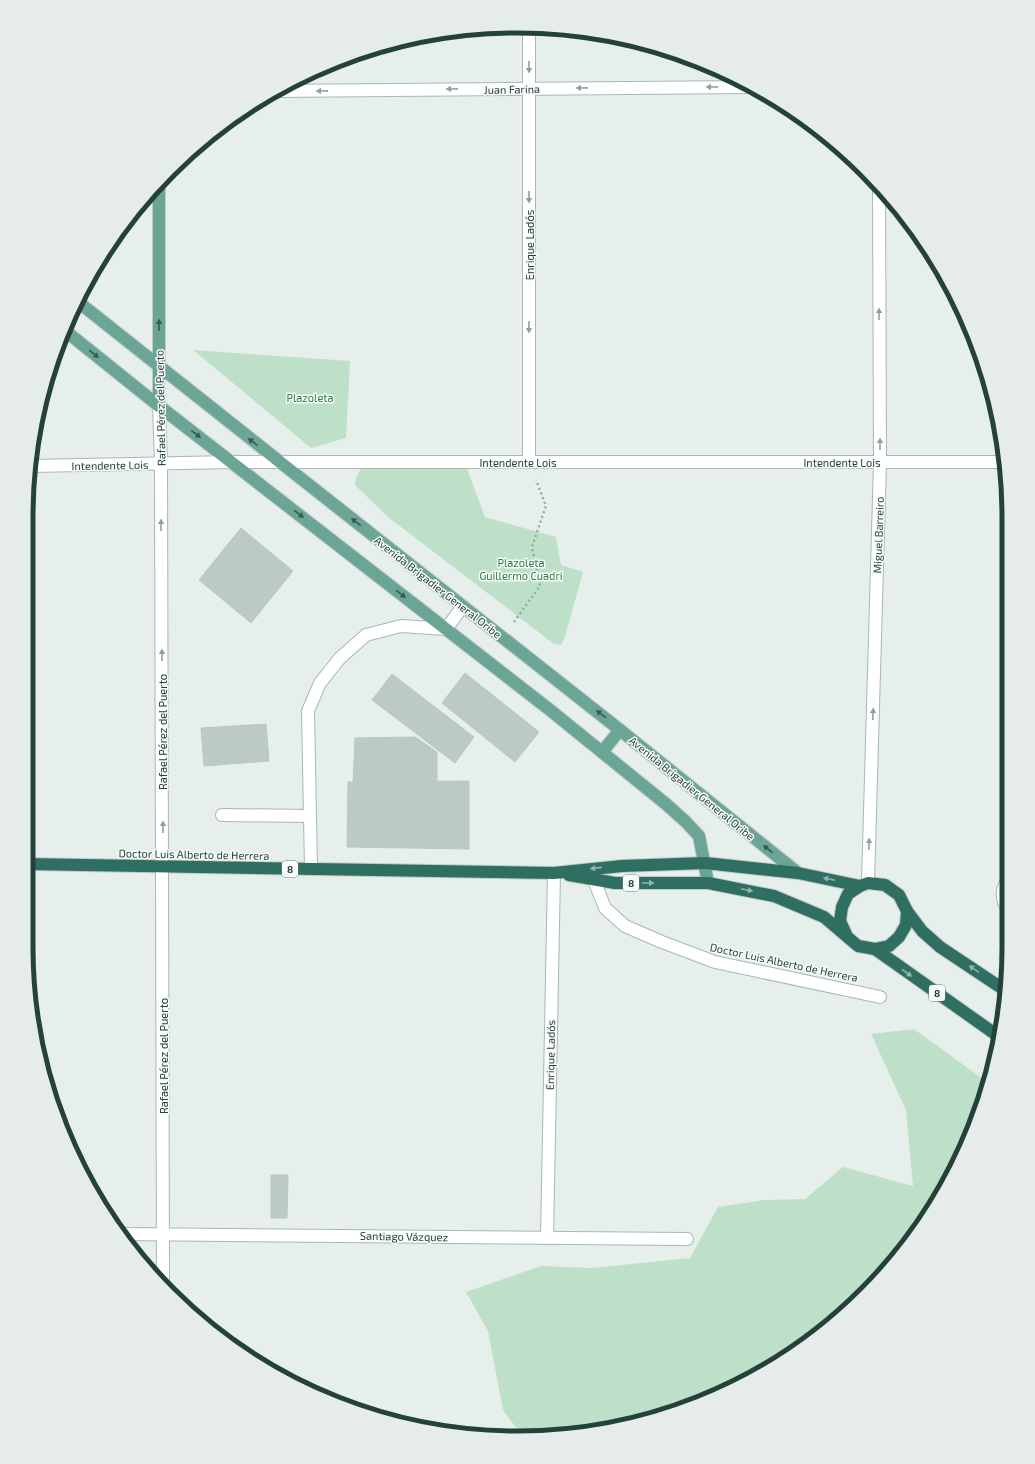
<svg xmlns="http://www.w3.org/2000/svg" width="1035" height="1464" font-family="'Exo 2',sans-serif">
	<rect width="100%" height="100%" fill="#e6efeb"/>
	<g fill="#bfe0c8">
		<path d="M193,350L350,361L346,438L311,448Z"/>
		<path d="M362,467L467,469L485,517L556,537L561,565L583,572L564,640L561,645L554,644L388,517L355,485L356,478Z"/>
		<path d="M914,1029L983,1079L988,1085L958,1164L907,1246L841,1316L735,1387L675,1412L582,1434H521L503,1410L488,1331L466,1292L541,1266L592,1268L690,1258L718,1207L764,1200L805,1199L843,1167L913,1186L906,1110L871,1034Z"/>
	</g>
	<g fill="#bbcac4" stroke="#b8c9c2">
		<path d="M241,528L293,571L251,623L199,580Z"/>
		<path d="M465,673L539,732L515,762L442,703Z"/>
		<path d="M392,674L474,737L455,763L372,700Z"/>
		<path d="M266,724L269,761L204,766L201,728Z"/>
		<path d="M415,737L437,752V786L353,787L355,738Z"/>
		<path d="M469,781V849L347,847L348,782Z"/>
		<path d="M271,1175H288L287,1218H271Z"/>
	</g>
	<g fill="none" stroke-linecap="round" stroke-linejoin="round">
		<defs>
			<g id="minor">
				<path d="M529,28V462"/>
				<path d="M273,91L751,87"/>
				<path d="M159,406L161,464L163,1281"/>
				<path d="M31,466L232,462H1005"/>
				<path d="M222,815L310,816"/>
				<path d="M311,869L308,711L320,683L340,658L366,635L401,626L446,629L463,606"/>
				<path d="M594,880L605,908L625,926L662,942L715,962L880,997"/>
				<path d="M1007,881C1001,890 1001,900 1008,909"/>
				<path d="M868,883L880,462L879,186"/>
				<path d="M121,1234L687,1239"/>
				<path d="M547,1238L554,873"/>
			</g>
			<g id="major">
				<path d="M159,183V406"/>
				<path d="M77,301L280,462L620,730L798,873"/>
				<path d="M63,329L159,406L550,710L666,804L686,822L699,836L708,883"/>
				<path d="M602,752L620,730"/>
			</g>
			<g id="highway">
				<path d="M26,864L554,873L622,866L705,863L798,873L860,886"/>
				<path d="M569,875L615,883H708L774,896L824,917L858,946L875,949L889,946L899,937L906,925L907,911L899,895L885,885L868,883L860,886L848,894L842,907L840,921L846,934"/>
				<path d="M907,911L922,931L940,947L1006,991"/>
				<path d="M875,949L998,1036"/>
			</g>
		</defs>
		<use href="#minor" stroke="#a8b8b2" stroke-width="14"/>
		<use href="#major" stroke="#c2cac8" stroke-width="14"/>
		<use href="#highway" stroke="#c2cac8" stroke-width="14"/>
		<path stroke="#86b3a5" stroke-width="2.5" stroke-dasharray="2 3" stroke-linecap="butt" d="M514,622L540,586L532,547L546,506L536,480"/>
		<use href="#minor" stroke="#fff" stroke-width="12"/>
		<use href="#major" stroke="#6aa596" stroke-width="12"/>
		<use href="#highway" stroke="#2f6f62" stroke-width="12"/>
	</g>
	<defs><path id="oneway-solid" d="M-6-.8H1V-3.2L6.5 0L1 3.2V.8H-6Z"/></defs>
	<g fill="#92a09c">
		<use href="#oneway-solid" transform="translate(529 67) rotate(90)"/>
		<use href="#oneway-solid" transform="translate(712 87) rotate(179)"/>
		<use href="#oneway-solid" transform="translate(582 88) rotate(179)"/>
		<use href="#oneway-solid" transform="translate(452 89) rotate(179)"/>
		<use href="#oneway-solid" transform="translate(322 91) rotate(179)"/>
		<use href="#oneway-solid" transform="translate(529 197) rotate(90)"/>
		<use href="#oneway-solid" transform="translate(879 314) rotate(-90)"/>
		<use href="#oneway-solid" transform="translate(529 327) rotate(90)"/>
		<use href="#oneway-solid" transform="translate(880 444) rotate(-90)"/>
		<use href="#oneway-solid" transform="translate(161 525) rotate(-90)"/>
		<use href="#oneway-solid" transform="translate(162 655) rotate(-90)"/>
		<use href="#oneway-solid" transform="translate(873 714) rotate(-88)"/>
		<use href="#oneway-solid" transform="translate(163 827) rotate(-90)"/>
		<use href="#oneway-solid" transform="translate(869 844) rotate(-88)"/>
	</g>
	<g fill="#365b51">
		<use href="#oneway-solid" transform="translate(159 325) rotate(-90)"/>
		<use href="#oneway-solid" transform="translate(94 354) rotate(39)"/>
		<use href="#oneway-solid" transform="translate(196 434) rotate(38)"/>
		<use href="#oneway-solid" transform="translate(253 442) rotate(-142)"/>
		<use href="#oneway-solid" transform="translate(299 514) rotate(38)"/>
		<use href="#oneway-solid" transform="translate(356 522) rotate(-142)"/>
		<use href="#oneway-solid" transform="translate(401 594) rotate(38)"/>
		<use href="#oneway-solid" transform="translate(601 714) rotate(-142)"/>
		<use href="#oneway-solid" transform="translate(768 849) rotate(-141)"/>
	</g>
	<g fill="#93b5ae">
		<use href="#oneway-solid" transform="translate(596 868) rotate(174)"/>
		<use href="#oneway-solid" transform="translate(829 879) rotate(-168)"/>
		<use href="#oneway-solid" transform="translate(648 883)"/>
		<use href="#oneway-solid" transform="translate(747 890) rotate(12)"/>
		<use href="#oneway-solid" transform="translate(974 969) rotate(-146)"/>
		<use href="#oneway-solid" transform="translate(907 973) rotate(36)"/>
	</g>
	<g text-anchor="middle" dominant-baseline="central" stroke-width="3" stroke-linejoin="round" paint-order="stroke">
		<g fill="#f7fbf9" stroke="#637a73" stroke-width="1">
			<rect x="282" y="861" width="16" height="16" rx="3"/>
			<rect x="623" y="875" width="16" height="16" rx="3"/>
			<rect x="929" y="985" width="16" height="16" rx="3"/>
		</g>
		<g font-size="10" font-weight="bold" fill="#24423a">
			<text x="290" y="869">8</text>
			<text x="631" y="883">8</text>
			<text x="937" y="993">8</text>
		</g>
		<g font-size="11" fill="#24423a" stroke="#f7fbf9">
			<text transform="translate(512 89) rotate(-1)">Juan Farina</text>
			<text transform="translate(529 245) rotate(-90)">Enrique Ladós</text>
			<text transform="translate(160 408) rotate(-91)">Rafael Pérez del Puerto</text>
			<text x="518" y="462">Intendente Lois</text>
			<text x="842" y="462">Intendente Lois</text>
			<text transform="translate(110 465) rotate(-1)">Intendente Lois</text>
			<text transform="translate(878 535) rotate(-88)">Miguel Barreiro</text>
			<text transform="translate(438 587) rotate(38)">Avenida Brigadier General Oribe</text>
			<text transform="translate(162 732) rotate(-90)">Rafael Pérez del Puerto</text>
			<text transform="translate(692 788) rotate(39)">Avenida Brigadier General Oribe</text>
			<text transform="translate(194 854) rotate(1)">Doctor Luis Alberto de Herrera</text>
			<text transform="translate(784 962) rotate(12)">Doctor Luis Alberto de Herrera</text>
			<text transform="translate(550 1055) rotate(-89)">Enrique Ladós</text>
			<text transform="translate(163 1056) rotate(-90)">Rafael Pérez del Puerto</text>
			<text transform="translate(404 1236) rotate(1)">Santiago Vázquez</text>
		</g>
		<g font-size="11" fill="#2d7a4b" stroke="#f7fbf9">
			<text x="310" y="397">Plazoleta</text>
			<text x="521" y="562">Plazoleta<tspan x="521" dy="13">Guillermo Cuadri</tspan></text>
		</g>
	</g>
	<path d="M0 0H1035V1464H0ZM517 33H518A484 484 0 0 1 1002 517V947A484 484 0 0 1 518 1431H517A484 484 0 0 1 33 947V517A484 484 0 0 1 517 33Z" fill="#e6ecea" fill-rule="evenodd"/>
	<path fill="none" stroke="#24423a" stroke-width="5" d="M517 33H518A484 484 0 0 1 1002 517V947A484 484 0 0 1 518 1431H517A484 484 0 0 1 33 947V517A484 484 0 0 1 517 33Z"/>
</svg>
